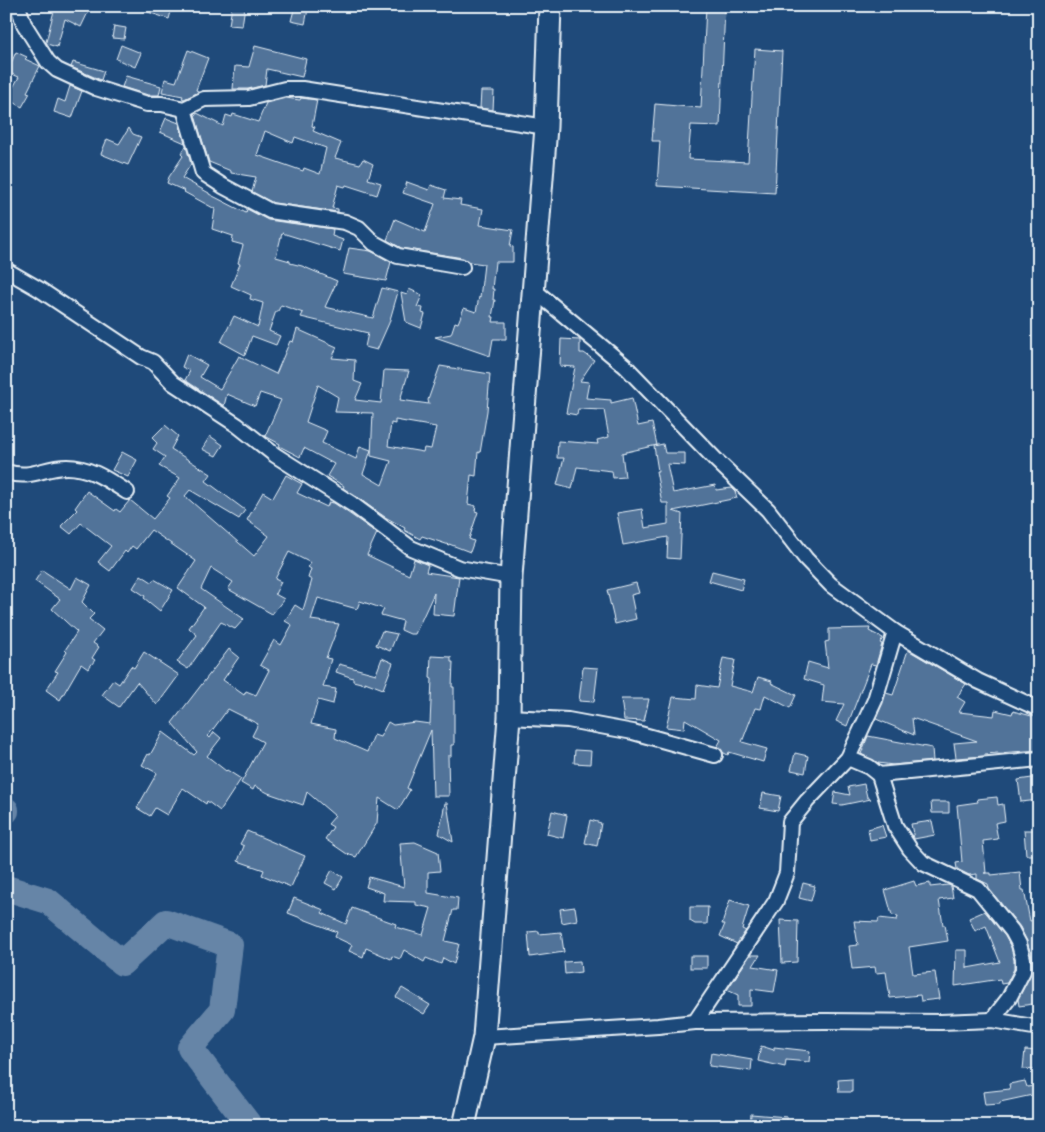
<svg xmlns="http://www.w3.org/2000/svg" width="1045" height="1132" font-family="'Playpen Sans',sans-serif">
	<rect width="100%" height="100%" fill="#1f4a7a"/>
	<filter id="ink" filterUnits="userSpaceOnUse"><feTurbulence type="fractalNoise" baseFrequency=".02" numOctaves="2"/><feDisplacementMap in="SourceGraphic" scale="10" xChannelSelector="R" yChannelSelector="G"/><feConvolveMatrix kernelMatrix="1 2 1 2 8 2 1 2 1" color-interpolation-filters="sRGB"/></filter>
	<g filter="url(#ink)">
		<g fill="none" stroke-linecap="round" stroke-linejoin="round">
			<g stroke="#6685a7" stroke-width="26">
				<path d="M6,810V811"/>
				<path d="M6,888L48,901L122,963L166,922L230,945L222,1010L190,1048L250,1126"/>
			</g>
		</g>
		<g fill="#517399" stroke="#e8f1f8" fill-rule="evenodd">
			<path d="M62,6H91L81,27L65,19L57,47L47,44L46,42L55,7L61,9Z"/>
			<path d="M136,6H166L172,8L169,19L136,8Z"/>
			<path d="M232,6H245L242,26L229,25Z"/>
			<path d="M295,6L308,9L305,24L291,21Z"/>
			<path d="M706,6H725L720,126L691,125L688,159L748,162L755,49L782,51L775,193L657,186L660,141H652L655,104L701,108Z"/>
			<path d="M114,26L126,28L124,39L112,38Z"/>
			<path d="M121,45L141,53L135,67L116,59Z"/>
			<path d="M255,46L306,59L302,77L267,69L265,85L248,89H233L235,66L249,67Z"/>
			<path d="M188,50L208,58L196,90L198,91L197,93L184,99L182,98L183,96L162,92L165,79L176,82Z"/>
			<path d="M16,52L27,57L25,59L40,66L27,92L30,93L22,107L7,98L19,77L7,72Z"/>
			<path d="M73,62L104,71L101,80L71,67Z"/>
			<path d="M126,76L161,86L159,95H148L122,87Z"/>
			<path d="M70,86L82,91L72,118L54,112L58,99L65,102Z"/>
			<path d="M481,91H494L493,110L480,108Z"/>
			<path d="M286,98L300,100L301,98L317,100L312,126L315,127L313,131L341,143L335,158L360,164L363,159L373,164L368,179L381,183L377,195L346,185L345,187L338,185L332,208L338,209V212L273,203L252,192L256,177L231,173V171L209,162L195,116L197,113L223,126L226,115L232,117L233,114L258,122L266,103ZM265,131L293,143L295,137L326,148L320,174L304,168L303,171L257,155Z"/>
			<path d="M166,118L179,123L185,143L160,132Z"/>
			<path d="M129,128L133,134L141,137L128,165L101,154L107,139L119,144Z"/>
			<path d="M186,146L191,164L182,178L209,193V194L246,213L247,209L268,220L333,229L332,236L343,240L340,251L282,233L276,257L290,261V263L302,266L337,281L325,307L373,318L382,288L398,292L389,323L377,350L365,347L368,333L301,317L303,313L281,305L278,311H276L269,331L280,336L276,345L252,336L245,355L221,342L234,316L258,327L263,303L250,299L251,295L231,286L240,264L238,263L243,245L232,242L233,236L212,229L215,209L184,192L185,191L167,183L169,177L183,156L181,154Z"/>
			<path d="M407,182L429,190L431,185L446,190L444,198L461,200L460,205L483,209L480,225L513,230L510,246L513,247V262H495L492,289H494L493,300H495L492,317H494L493,322H506V339H493L490,356L435,337L451,334L455,322L458,323L464,308L476,312L479,297L480,298L484,264L469,262L463,258L401,248L387,240L395,219L425,232L435,204L403,193Z"/>
			<path d="M349,248L371,251L391,262L386,281L343,274Z"/>
			<path d="M409,289L422,295L417,307L423,308L422,313L425,314L421,328L406,322L401,293L407,295Z"/>
			<path d="M297,329L337,347L332,358L355,360L354,381L362,384L355,400L381,403L384,370L409,371L400,400L429,404L428,400L440,366L490,374L487,411L480,453L478,452L476,476L471,475L468,504L476,506L475,511L478,512L469,539L474,541L470,552L449,544V545L422,536L420,539L404,530L405,528L385,517L343,488L344,486L327,476L334,464L304,448L300,457L279,446L280,444L265,436L281,400L260,393L255,406L227,394L224,406L185,380L190,371L182,367L187,354L207,365L200,377L220,389L239,356L276,374L290,341L293,342ZM318,385L338,397L335,412L373,413L371,456L391,461L382,485L363,474L371,450L360,446L356,459L322,443L327,431L306,422ZM395,420L436,427L431,449L424,448L423,452L388,446L391,423L395,424Z"/>
			<path d="M561,339L580,340V353H584L594,360L580,381L589,382L586,398L611,400V403L632,398L638,426L652,423L657,445L622,453L625,477L613,478L612,471L577,467L572,489L557,485L564,458H557L558,441L598,444L597,440L609,437L604,410L578,409L577,415L566,413L575,367L560,366Z"/>
			<path d="M165,425L178,436L171,449L211,474L206,481L245,510L239,519L190,490L185,496L254,556L269,536L247,520L263,492L273,498L286,475L302,484L297,493L327,507L329,502L334,503L377,533L367,555L409,575L414,559L428,565L426,572L459,577L454,616L433,614L434,593L415,634H410L401,630L403,621L381,615L384,609L360,601L357,609L318,598L311,620L339,624L326,658L331,659L323,687L336,689L333,704L318,700L311,724L336,729L335,738L367,752L374,735L380,737L388,722L393,725L415,722L430,724L432,679L430,678L431,656L451,657V662H453L452,687H454V745H451V756H448L449,796H433L431,730L407,788L410,790L398,810L379,798L377,823L356,857L347,854L325,839L333,827L328,824L335,816L307,792L303,805L268,793L255,786L253,790L241,783L263,742L252,736L258,724L228,709L208,736L210,738L214,732L221,738L207,756L226,771L227,770L241,779L220,811L207,801L206,804L183,788L167,815L155,808L150,816L137,808L157,773L142,765L148,754L150,755L163,732L194,755L197,752L172,723L229,649L239,657L223,680L244,695L246,691L256,695L269,670L260,665L274,640L281,645L292,625L285,621L295,605L303,610L312,580L308,578L311,569L308,567L311,563L289,552L275,579L281,582L275,594L284,599L272,614L228,589L233,582L211,568L201,589L244,619L235,629L221,622L188,669L177,662L197,635L189,628L204,607L178,588L196,561L151,530L136,549L132,546L127,553L125,551L110,571L98,562L111,546L81,523L71,534L61,526L77,510L75,508L87,491L115,511L116,509L120,512L130,500L153,519L170,498L167,496L180,478L159,466L165,457L153,449L157,443L152,438Z"/>
			<path d="M210,436L223,445L216,456L202,449Z"/>
			<path d="M663,444L665,453H685V465L667,464L673,493L715,485L716,490L732,488L735,491L737,498L673,511L682,514L680,559L667,558L668,537L623,545L617,513L642,509L645,528L668,524V503H662L656,471H658L654,446Z"/>
			<path d="M122,452L137,460L128,477L112,470Z"/>
			<path d="M42,570L71,589L77,577L91,585L82,602L94,614L89,619L103,630L93,643L99,647L92,658L95,660L88,669L81,664L60,700L46,690L58,672L55,671L67,652L65,650L77,632L52,609L60,599L35,581Z"/>
			<path d="M712,571L744,579L741,590L709,581Z"/>
			<path d="M141,575L152,582L154,579L173,590L160,611L144,598L145,596L133,588Z"/>
			<path d="M636,583L639,593L631,595L636,619L615,624L607,590Z"/>
			<path d="M870,628L869,631L883,638L880,643L882,644L876,665L871,664L847,726L836,721L844,704L822,702L824,685L804,679L808,662L828,668L825,642L829,641V629Z"/>
			<path d="M382,631L397,634L390,651L376,645Z"/>
			<path d="M908,650L966,684L957,697L965,702L959,712L994,716L995,710L1012,714L1013,711L1039,718V750L985,754V756L956,758L954,743L977,741L912,718L914,735L876,719L886,693L893,695Z"/>
			<path d="M144,652L179,675L157,705L137,682L119,707L102,695L113,680L119,684L131,666L134,668Z"/>
			<path d="M382,658L393,663L383,689L365,682V684L353,681V678L336,672L339,664L376,674Z"/>
			<path d="M723,658L735,660L730,686L753,692L758,677L772,681L771,683L796,695L790,708L765,695L761,709L755,708L742,742L767,749L763,762L729,752L728,755L724,753L717,747L721,740L685,719L684,729L666,727L673,697L696,699L697,685L717,688Z"/>
			<path d="M583,667L598,668L594,702L579,701Z"/>
			<path d="M621,699H649L644,721L624,720Z"/>
			<path d="M868,736L932,748L933,761L893,765L878,763L861,754Z"/>
			<path d="M575,750L591,751L590,764L574,763Z"/>
			<path d="M795,753L808,756L805,773L791,770Z"/>
			<path d="M1039,777V800L1021,802L1018,780Z"/>
			<path d="M864,784L867,797L871,799L842,805L833,804L835,792L850,795L848,787Z"/>
			<path d="M763,793L781,796L778,811L760,808Z"/>
			<path d="M997,797L998,805L1003,804L1005,821L995,823L998,839L983,841L986,873H984H991V875L1020,872L1022,890H1024L1030,921L1039,919V1003L1019,1006L1018,999L1032,971V957L1027,942L1020,927L989,889L988,884L977,879V874L969,875L957,869L956,863L962,862L957,805L978,802L977,799Z"/>
			<path d="M931,802H949V813H932Z"/>
			<path d="M445,803H447L453,842L439,834Z"/>
			<path d="M552,811L567,815L563,838L547,834Z"/>
			<path d="M590,820L601,823L597,846L585,843Z"/>
			<path d="M932,821L935,835L914,839L911,824Z"/>
			<path d="M882,825L886,837L870,840L868,829Z"/>
			<path d="M1024,830H1036L1037,855H1026Z"/>
			<path d="M247,831L305,856L291,887L262,875L264,870L238,861L244,846L240,844Z"/>
			<path d="M415,842L438,852L440,871L428,872V893L458,898L457,910H453L445,941L459,944L454,964L443,958L441,964L426,958L424,962L404,950L400,959L392,956L391,959L366,948L363,957L349,951L352,945L335,937L337,932L288,913L294,898L324,910L322,913L346,924L352,908L396,924L395,927L423,935L431,908L416,905V902L383,901L384,893L366,887L369,877L404,887L400,843Z"/>
			<path d="M332,870L343,877L336,889L325,883Z"/>
			<path d="M914,881L916,886L930,883V887L948,885L951,886L953,898L939,900L943,925H945L948,941L909,947L913,974L935,972L939,999L921,1001L920,995L890,998L886,972L876,973L875,967L852,969L849,946L858,945L854,921L878,922L879,918L897,920L898,916L892,915L885,890Z"/>
			<path d="M803,883L815,886L811,901L799,898Z"/>
			<path d="M730,900L749,906L742,929L746,931L737,944L720,936L725,924H722Z"/>
			<path d="M575,907L577,920L562,923L560,909Z"/>
			<path d="M690,907H708L707,924H695L690,921Z"/>
			<path d="M985,911L1005,936L1011,947L1014,960V969L1007,983L1001,984L1000,979L955,986L956,950H967V968L1000,962L986,926L975,931L969,918Z"/>
			<path d="M780,920L798,921L797,962L782,963Z"/>
			<path d="M539,931V934L561,932L564,952L530,957L528,932Z"/>
			<path d="M750,955H760L753,966L778,970L774,992L751,989V1006H738V995L727,990Z"/>
			<rect x="690" y="956" width="17" height="12"/>
			<path d="M580,961L581,972L565,974L564,962Z"/>
			<path d="M402,988L430,1005L424,1014L396,997Z"/>
			<path d="M761,1046L774,1050V1047L810,1051L809,1062L786,1060L785,1067L758,1061Z"/>
			<path d="M1025,1050L1039,1051V1070L1023,1069Z"/>
			<path d="M711,1053L752,1060L751,1071L709,1066Z"/>
			<path d="M852,1079V1092H839L838,1080Z"/>
			<path d="M1025,1081L1027,1087L1035,1086L1037,1094L1000,1102V1104L985,1105L983,1092L1010,1089L1009,1084Z"/>
			<path d="M751,1114L787,1117V1126H750Z"/>
		</g>
		<g fill="none" stroke-linecap="round" stroke-linejoin="round">
			<defs>
				<g id="minor">
					<path d="M18,6L24,24L48,62L57,70L96,88L147,104H162L184,109L204,99L249,98L285,89H302L546,127"/>
					<path d="M184,109L203,173L223,186L270,211L345,222L359,228L374,243L398,256L462,267"/>
					<path d="M6,270L39,289L141,357L153,362L173,383L237,425L275,455L352,504L411,548L459,568L511,577"/>
					<path d="M534,290L625,366L716,460L768,510L806,559L831,585L895,632L978,681L1039,709"/>
					<path d="M6,472C33,480 42,467 67,467C90,467 108,480 127,492"/>
					<path d="M509,717L568,720L633,732L715,755"/>
					<path d="M848,758L869,767L879,775L895,826L910,849L923,863L978,889L1012,931L1019,944L1023,959V971L1009,998L992,1020"/>
					<path d="M879,775L1039,759"/>
					<path d="M695,1022L776,901L787,873L790,822L807,801L848,758L875,700L895,632"/>
					<path d="M484,1037L658,1026L695,1022L826,1021L941,1022L992,1020L1039,1028"/>
				</g>
				<path id="primary" d="M464,1126L484,1037L509,717L511,577L546,127L550,6"/>
			</defs>
			<use href="#minor" stroke="#e8f1f8" stroke-width="18"/>
			<use href="#primary" stroke="#e8f1f8" stroke-width="25"/>
			<use href="#minor" stroke="#1f4a7a" stroke-width="14"/>
			<use href="#primary" stroke="#1f4a7a" stroke-width="21"/>
		</g>
	</g>
	<rect width="1045" height="1132" fill="none" stroke="#1f4a7a" stroke-width="25"/>
	<rect x="12" y="12" width="1020" height="1107" fill="none" stroke="#e8f1f8" stroke-width="2" filter="url(#ink)"/>
</svg>
